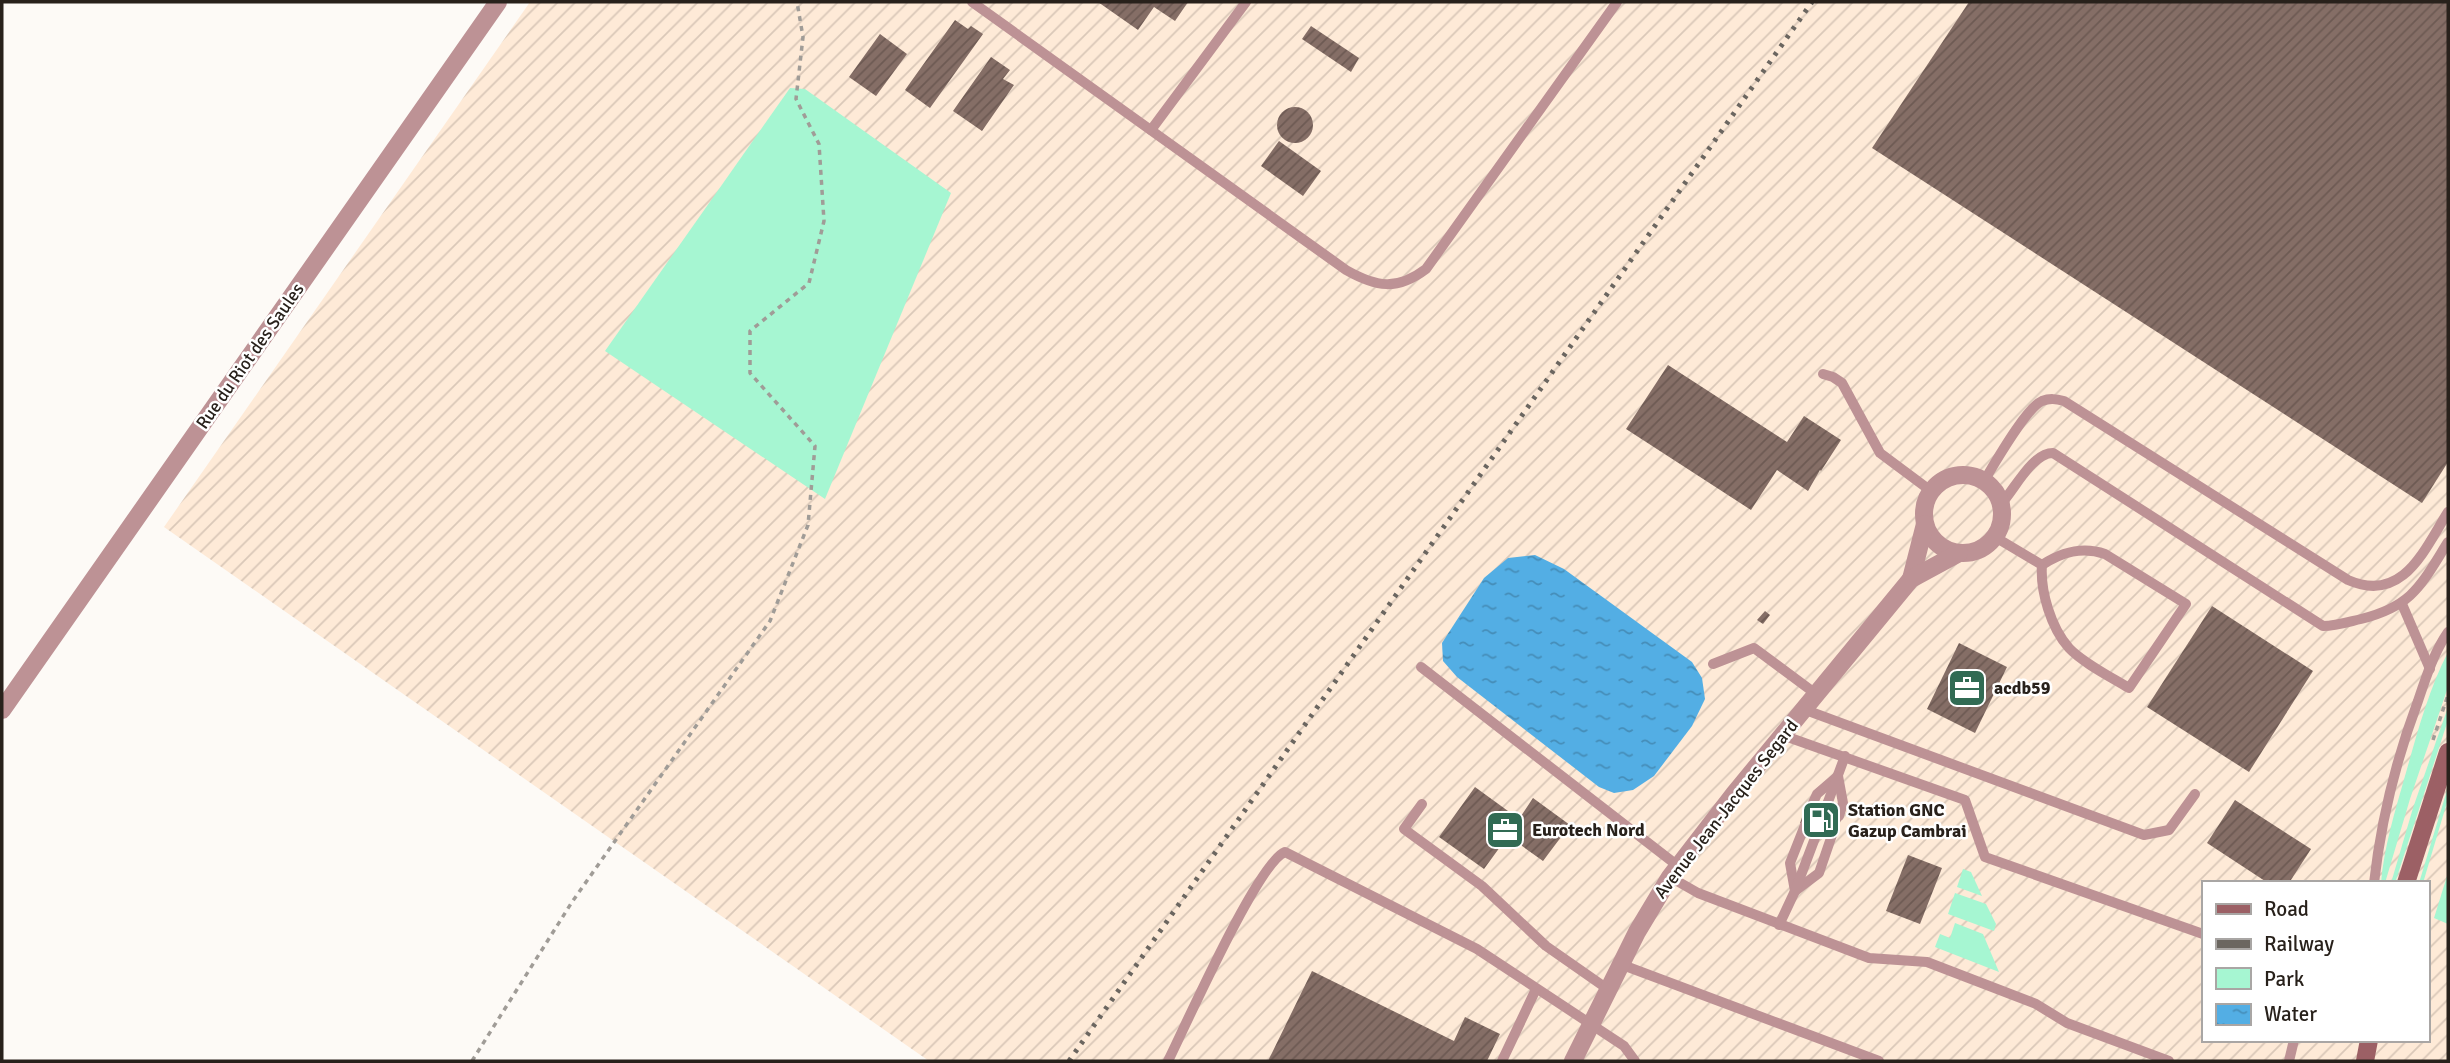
<svg xmlns="http://www.w3.org/2000/svg" width="2450" height="1063" font-family="Signika,sans-serif">
	<defs>
		<pattern id="industrial-furrows" width="10" height="10" patternUnits="userSpaceOnUse" patternTransform="scale(1.75)"><rect width="10" height="10" fill="#feead7"/><path d="M-1 1l2-2M0 10L10 0M9 11l2-2" fill="none" stroke="#dac8b8"/></pattern>
		<pattern id="water-ripples" width="26" height="14" patternUnits="userSpaceOnUse" patternTransform="scale(1.75)"><rect width="26" height="14" fill="#53aee4"/><path d="M2 4q2-2 4 0t4 0M15 11q2-2 4 0t4 0" fill="none" stroke="#458db8"/></pattern>
		<pattern id="building-hatch" width="6" height="6" patternUnits="userSpaceOnUse" patternTransform="scale(1.75)"><rect width="6" height="6" fill="#856e66"/><path d="M-1 1l2-2M0 6l6-6M5 7l2-2" fill="none" stroke="#6d5a53"/></pattern>
	</defs>
	<rect width="100%" height="100%" fill="#fdfaf6"/>
	<path fill="url(#industrial-furrows)" fill-rule="evenodd" d="M530,2H2448V1061H929L164,527ZM2203,883H2427V1040H2203Z"/>
	<g fill="#a6f6d2">
		<path d="M790,88L805,89L951,193L825,499L605,351Z"/>
		<path d="M2448,652V687L2410,799L2385,883H2381C2384,847 2395,811 2405,776C2417,734 2428,691 2448,652Z"/>
		<path d="M2448,707V720L2395,883H2391L2413,808Z"/>
		<path d="M2448,787V799L2423,883H2419Z"/>
		<path d="M1963,869L1971,872L1982,896L1957,887Z"/>
		<path d="M2448,873V924L2434,918Z"/>
		<path d="M1955,893L1986,904L1996,924L1994,931L1948,914Z"/>
		<path d="M1955,923L1983,934L1999,972L1935,947L1940,934L1950,938Z"/>
	</g>
	<path fill="url(#water-ripples)" d="M1535,555L1564,569L1692,662L1702,678L1705,699L1692,726L1654,776L1633,790L1614,793L1599,787L1457,677L1443,661L1442,643L1484,578L1508,558Z"/>
	<g fill="url(#building-hatch)">
		<path d="M1098,2H1188L1175,21L1154,7L1138,30Z"/>
		<path d="M1969,2H2448V462L2422,503L1872,148Z"/>
		<path d="M955,20L968,29L971,26L983,34L930,108L905,90Z"/>
		<path d="M1311,26L1359,58L1351,72L1302,39Z"/>
		<path d="M880,34L907,54L876,96L849,77Z"/>
		<path d="M991,57L1010,70L1003,79L1014,85L982,131L953,111Z"/>
		<circle cx="1295" cy="125" r="18"/>
		<path d="M1279,141L1321,171L1303,196L1261,166Z"/>
		<path d="M1668,365L1787,442L1804,416L1841,440L1821,471L1820,470L1808,491L1777,470L1751,510L1626,429Z"/>
		<path d="M2212,606L2313,671L2249,772L2147,707Z"/>
		<path d="M1765,611L1770,615L1763,624L1757,620Z"/>
		<path d="M1959,643L2007,667L1975,733L1927,709Z"/>
		<path d="M1475,787L1519,819L1533,798L1570,825L1543,861L1508,836L1484,869L1439,837Z"/>
		<path d="M2235,800L2311,849L2289,883H2268L2207,843Z"/>
		<path d="M1807,803L1842,817L1835,836L1800,823Z"/>
		<path d="M1908,855L1942,868L1920,924L1886,911Z"/>
		<path d="M1312,971L1454,1041L1465,1017L1500,1034L1487,1061H1268Z"/>
	</g>
	<g fill="none" stroke-linecap="round" stroke-linejoin="round">
		<g stroke="#a09c97" stroke-width="3.5" stroke-dasharray="5 5" stroke-linecap="butt">
			<path d="M2433,740L2448,695"/>
			<path d="M472,1061L572,902L770,621L808,525L815,446L750,373V331L809,283L824,221L819,144L796,99L803,37L797,2"/>
		</g>
		<g stroke="#bd9295" stroke-width="10">
			<path d="M972,2L1346,270C1376,287 1397,291 1426,269L1617,2"/>
			<path d="M1151,130L1246,2"/>
			<path d="M1823,374L1833,377L1842,383L1880,453L1931,491"/>
			<path d="M1984,481C1995,463 2026,408 2042,401C2050,398 2056,399 2064,401L2348,580C2403,604 2424,550 2448,512"/>
			<path d="M2001,504C2015,489 2032,453 2053,453L2323,626C2336,626 2348,622 2361,619C2413,606 2421,585 2448,542"/>
			<path d="M1995,537L2042,565C2040,591 2051,628 2069,648C2083,663 2111,677 2129,688L2186,604L2105,554C2082,546 2062,552 2042,565"/>
			<path d="M2402,604L2430,669"/>
			<path d="M1713,664L1754,648L1816,694"/>
			<path d="M1421,667L1678,866"/>
			<path d="M1803,709L2144,835L2169,830L2195,794"/>
			<path d="M1782,735L1965,800L1985,857L2203,934"/>
			<path d="M1422,804L1404,829L1482,886L1546,946L1609,990"/>
			<path d="M1812,805L1817,794L1838,776L1843,803L1839,816"/>
			<path d="M1825,810L1845,756"/>
			<path d="M1805,825L1790,863L1795,891L1819,873L1832,835"/>
			<path d="M1670,877L1698,893L1869,958L1927,962L2036,1004L2067,1023L2169,1061"/>
			<path d="M2374,883C2381,820 2396,760 2418,701C2426,677 2434,652 2448,632"/>
			<path d="M1779,925L1795,891L1818,830"/>
			<path d="M1620,964L1879,1061"/>
			<path d="M1168,1061C1185,1027 1258,862 1285,852L1477,949L1624,1046L1635,1061"/>
			<path d="M1502,1061L1536,989"/>
			<path d="M2289,1061L2294,1040"/>
		</g>
		<g stroke="#bd9295" stroke-width="18">
			<circle cx="1963" cy="514" r="39"/>
			<path d="M1911,579L1925,524"/>
			<path d="M2,710L498,2"/>
			<path d="M1573,1061L1637,932L1670,877L1734,794L1911,579L1959,553"/>
		</g>
		<g stroke="#9c6065" stroke-width="18">
			<path d="M2406,883L2448,752"/>
			<path d="M2365,1061L2369,1040"/>
		</g>
		<path stroke="#6b6660" stroke-width="5" stroke-dasharray="3.5 7" stroke-linecap="butt" d="M1069,1061L1812,2"/>
	</g>
	<defs>
		<symbol id="office-square" viewBox="-11 -11 22 22"><rect x="-9" y="-9" width="18" height="18" rx="4" fill="#316b54" stroke="#fff"/><path d="M-6-3h4V-5.5h4V-3h4V5H-6ZM-1-4.5V-3h2v-1.5ZM-6 0V1H6V0Z" fill="#fff"/></symbol>
		<symbol id="fuel-square" viewBox="-11 -11 22 22"><rect x="-9" y="-9" width="18" height="18" rx="4" fill="#316b54" stroke="#fff"/><path d="M-5.5-6h7V0h2V4h1.3V-2.5L3-4.5l.8-.8L6-3V5H2.5V1h-1V6h-7ZM-4.2-4.7v3.2H.2V-4.7Z" fill="#fff"/></symbol>
	</defs>
	<g fill-rule="evenodd">
		<use href="#office-square" x="1945" y="666" width="44" height="44"/>
		<use href="#fuel-square" x="1799" y="798" width="44" height="44"/>
		<use href="#office-square" x="1483" y="808" width="44" height="44"/>
	</g>
	<g text-anchor="middle" dominant-baseline="central" stroke-width="5" stroke-linejoin="round" paint-order="stroke">
		<g font-size="18" fill="#28211b" stroke="#fff">
			<text transform="translate(250 356) rotate(-55)">Rue du Riot des Saules</text>
			<text transform="translate(1726 809) rotate(-52)">Avenue Jean-Jacques Segard</text>
		</g>
		<g font-size="18" font-weight="bold" fill="#28211b" stroke="#fff" text-anchor="start">
			<text x="1994" y="688">acdb59</text>
			<text x="1848" y="810">Station GNC<tspan x="1848" dy="21">Gazup Cambrai</tspan></text>
			<text x="1532" y="830">Eurotech Nord</text>
		</g>
	</g>
	<rect width="2450" height="1063" fill="none" stroke="#28211b" stroke-width="7"/>
	<rect x="2202" y="881" width="228" height="161" fill="#ffffff" stroke="#a9a6a4" stroke-width="2"/>
	<rect x="2216" y="904" width="35" height="10" fill="#9c6065" stroke="#a9a6a4" stroke-width="2"/>
	<text x="2264" y="916" font-size="21" fill="#28211b">Road</text>
	<rect x="2216" y="939" width="35" height="10" fill="#6b6660" stroke="#a9a6a4" stroke-width="2"/>
	<text x="2264" y="951" font-size="21" fill="#28211b">Railway</text>
	<rect x="2216" y="968" width="35" height="21" fill="#a6f6d2" stroke="#a9a6a4" stroke-width="2"/>
	<text x="2264" y="986" font-size="21" fill="#28211b">Park</text>
	<rect x="2216" y="1004" width="35" height="21" fill="url(#water-ripples)" stroke="#a9a6a4" stroke-width="2"/>
	<text x="2264" y="1021" font-size="21" fill="#28211b">Water</text>
</svg>
